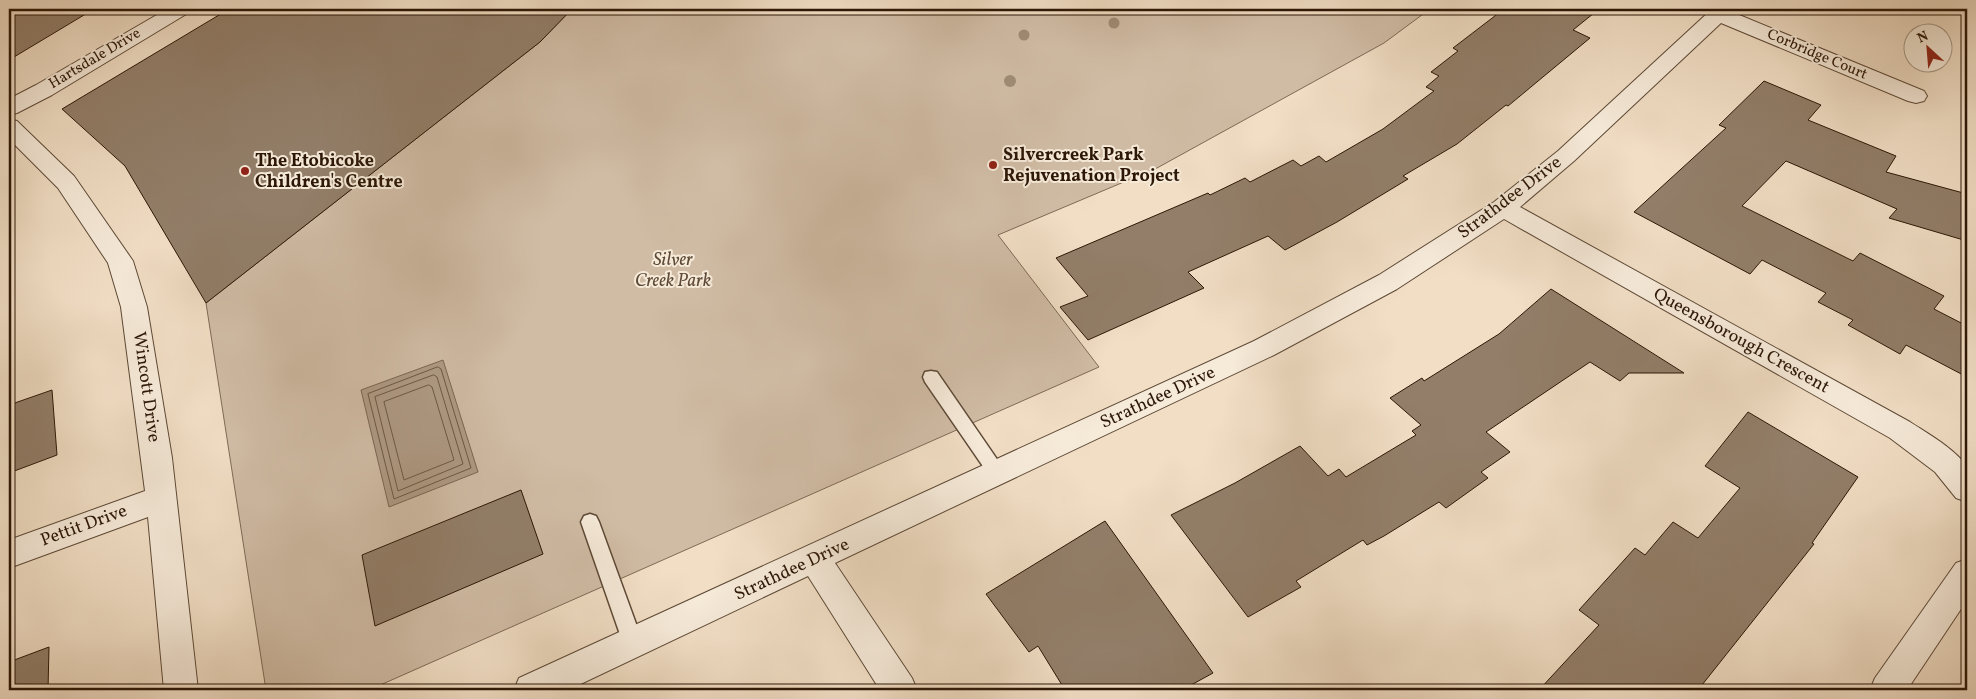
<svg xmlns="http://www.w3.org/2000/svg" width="1976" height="699" font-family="Vollkorn,serif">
	<rect width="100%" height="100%" fill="#f1dec5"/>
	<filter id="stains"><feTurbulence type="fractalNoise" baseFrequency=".004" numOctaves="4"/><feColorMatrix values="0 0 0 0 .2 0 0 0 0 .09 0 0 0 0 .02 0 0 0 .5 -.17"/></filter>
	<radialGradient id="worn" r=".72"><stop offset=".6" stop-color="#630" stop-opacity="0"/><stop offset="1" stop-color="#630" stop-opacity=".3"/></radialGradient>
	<path fill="#d0bca5" stroke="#7e6a56" d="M572,9H1430L1384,43L1157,168L998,235L1099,367L369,690H266L206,303L540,42Z"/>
	<path fill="#ae9a84" stroke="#7a6652" d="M443,360L478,472L389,507L361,390Z"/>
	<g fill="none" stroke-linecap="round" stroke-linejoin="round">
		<g stroke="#6d5845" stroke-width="1">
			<path d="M438,367L441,369L471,468L394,499L368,394Z"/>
			<path d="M434,375L437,377L463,464L398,491L375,397Z"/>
			<path d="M429,385L432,387L454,460L404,480L384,402Z"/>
		</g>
	</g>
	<g fill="#927e69" stroke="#2c1706">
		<path d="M9,9H94L9,60Z"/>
		<path d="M229,9H572L540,42L206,303L125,166L62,109Z"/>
		<path d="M1504,9H1599L1573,30L1590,38L1508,106L1506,105L1457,144L1403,176L1408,179L1337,222L1285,250L1268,236L1188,272L1204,288L1088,340L1060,307L1088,296L1056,258L1208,193L1210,195L1245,178L1250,182L1293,160L1301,166L1319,156L1326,162L1383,129L1434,91L1426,87L1439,76L1431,72L1458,51L1453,48Z"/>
		<path d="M1764,81L1821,105L1808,120L1896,156L1886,172L1967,194V241L1889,218L1897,209L1786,161L1742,206L1853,261L1860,253L1944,296L1934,309L1967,326V377L1906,345L1900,354L1848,325L1853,320L1818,302L1826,293L1762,260L1750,274L1634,212L1726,128L1719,125Z"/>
		<path d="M1551,289L1684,373H1629L1620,381L1590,362L1486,432L1510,452L1481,472L1488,478L1446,508L1439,502L1384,536L1367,545L1363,540L1296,581L1301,587L1248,617L1171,515L1235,483L1300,446L1328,476L1339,469L1346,477L1416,435L1412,431L1421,425L1390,398L1422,378L1424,381L1499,334Z"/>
		<path d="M52,390L57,455L9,473V405Z"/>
		<path d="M1748,412L1858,477L1812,543L1814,544L1698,690H1539L1599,625L1579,610L1635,548L1645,555L1673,522L1698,538L1740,488L1705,466Z"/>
		<path d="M521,490L543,554L375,626L362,555Z"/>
		<path d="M1105,521L1213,673L1182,690H1065L1038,646L1029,652L986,594Z"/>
		<path d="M49,647L48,690H9V662Z"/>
	</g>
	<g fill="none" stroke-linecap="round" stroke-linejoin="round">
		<defs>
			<g id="lane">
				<path d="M931,371L937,372L1003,468L1006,473L1003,478L997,480L991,478L925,382L923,377L925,372Z"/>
				<path d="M590,514L596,516L599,522L643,643L640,650L633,652L626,650L623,643L581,522L584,516Z"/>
			</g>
			<g id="street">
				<path d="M167,9H191L188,13L52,95L17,113L9,115V99L36,85Z"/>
				<path d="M1712,9H1734L1732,12L1924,91L1927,96L1924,101L1916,103L1908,101L1721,23L1574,161L1520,207L1910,422C1930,435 1952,447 1967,466V502L1956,498L1935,472L1890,438L1504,219L1397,289L1274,355L835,563L912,678L917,690H880L808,576L568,690H514L519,678L1254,341L1379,275L1494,202L1558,151Z"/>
				<path d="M9,119L17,121L74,176L133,261L147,307L172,458L198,690H164L148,517L9,568V540L145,491L121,307L108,263L58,188L9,139Z"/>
				<path d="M1967,559V600L1907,690H1870L1875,678L1956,563Z"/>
			</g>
		</defs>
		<use href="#lane" stroke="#5d4936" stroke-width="3"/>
		<use href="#street" stroke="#5d4936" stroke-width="2"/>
		<use href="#lane" fill="#f6ead9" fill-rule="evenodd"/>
		<use href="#street" fill="#f6ead9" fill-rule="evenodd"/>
	</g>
	<g fill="#a08c76">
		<circle cx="1114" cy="23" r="5.5"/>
		<circle cx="1024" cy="35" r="5.5"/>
		<circle cx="1010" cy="81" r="6"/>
	</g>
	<g fill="#8f2418" stroke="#f6ead9" stroke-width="2">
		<circle cx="993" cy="165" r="5"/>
		<circle cx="245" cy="171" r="5"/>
	</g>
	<g text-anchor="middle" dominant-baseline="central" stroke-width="4" stroke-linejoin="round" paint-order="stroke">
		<g font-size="15" fill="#2c1706" stroke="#f6ead9">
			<text transform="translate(1817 55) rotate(23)">Corbridge Court</text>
			<text transform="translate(95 59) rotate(-31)">Hartsdale Drive</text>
		</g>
		<g font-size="18" font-weight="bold" fill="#2c1706" stroke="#f6ead9" text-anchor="start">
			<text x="1003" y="155">Silvercreek Park<tspan x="1003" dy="21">Rejuvenation Project</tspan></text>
			<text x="255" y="161">The Etobicoke<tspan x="255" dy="21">Children's Centre</tspan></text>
		</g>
		<g font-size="18" fill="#2c1706" stroke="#f6ead9">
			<text transform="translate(1510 198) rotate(-37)">Strathdee Drive</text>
			<text transform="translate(1741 341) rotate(29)">Queensborough Crescent</text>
			<text transform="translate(146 387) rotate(82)">Wincott Drive</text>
			<text transform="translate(1158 398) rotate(-25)">Strathdee Drive</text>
			<text transform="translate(84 526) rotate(-20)">Pettit Drive</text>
			<text transform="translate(792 570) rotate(-25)">Strathdee Drive</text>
		</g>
		<g font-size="18" font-style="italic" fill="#5d4936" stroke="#f6ead9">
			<text x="673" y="260">Silver<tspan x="673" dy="21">Creek Park</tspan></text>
		</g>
	</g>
	<rect width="1976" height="699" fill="none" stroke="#f1dec5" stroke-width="30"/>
	<rect x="10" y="10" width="1956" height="679" fill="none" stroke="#2c1706" stroke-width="2.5"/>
	<rect x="15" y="15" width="1946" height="669" fill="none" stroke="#2c1706"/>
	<g transform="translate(1928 48) rotate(334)"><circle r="24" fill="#f6ead9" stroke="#a59685"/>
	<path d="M0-4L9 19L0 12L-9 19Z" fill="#8f2418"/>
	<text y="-8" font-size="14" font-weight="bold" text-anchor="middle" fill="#2c1706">N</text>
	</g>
	<rect width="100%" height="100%" filter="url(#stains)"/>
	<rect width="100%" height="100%" fill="url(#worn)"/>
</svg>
